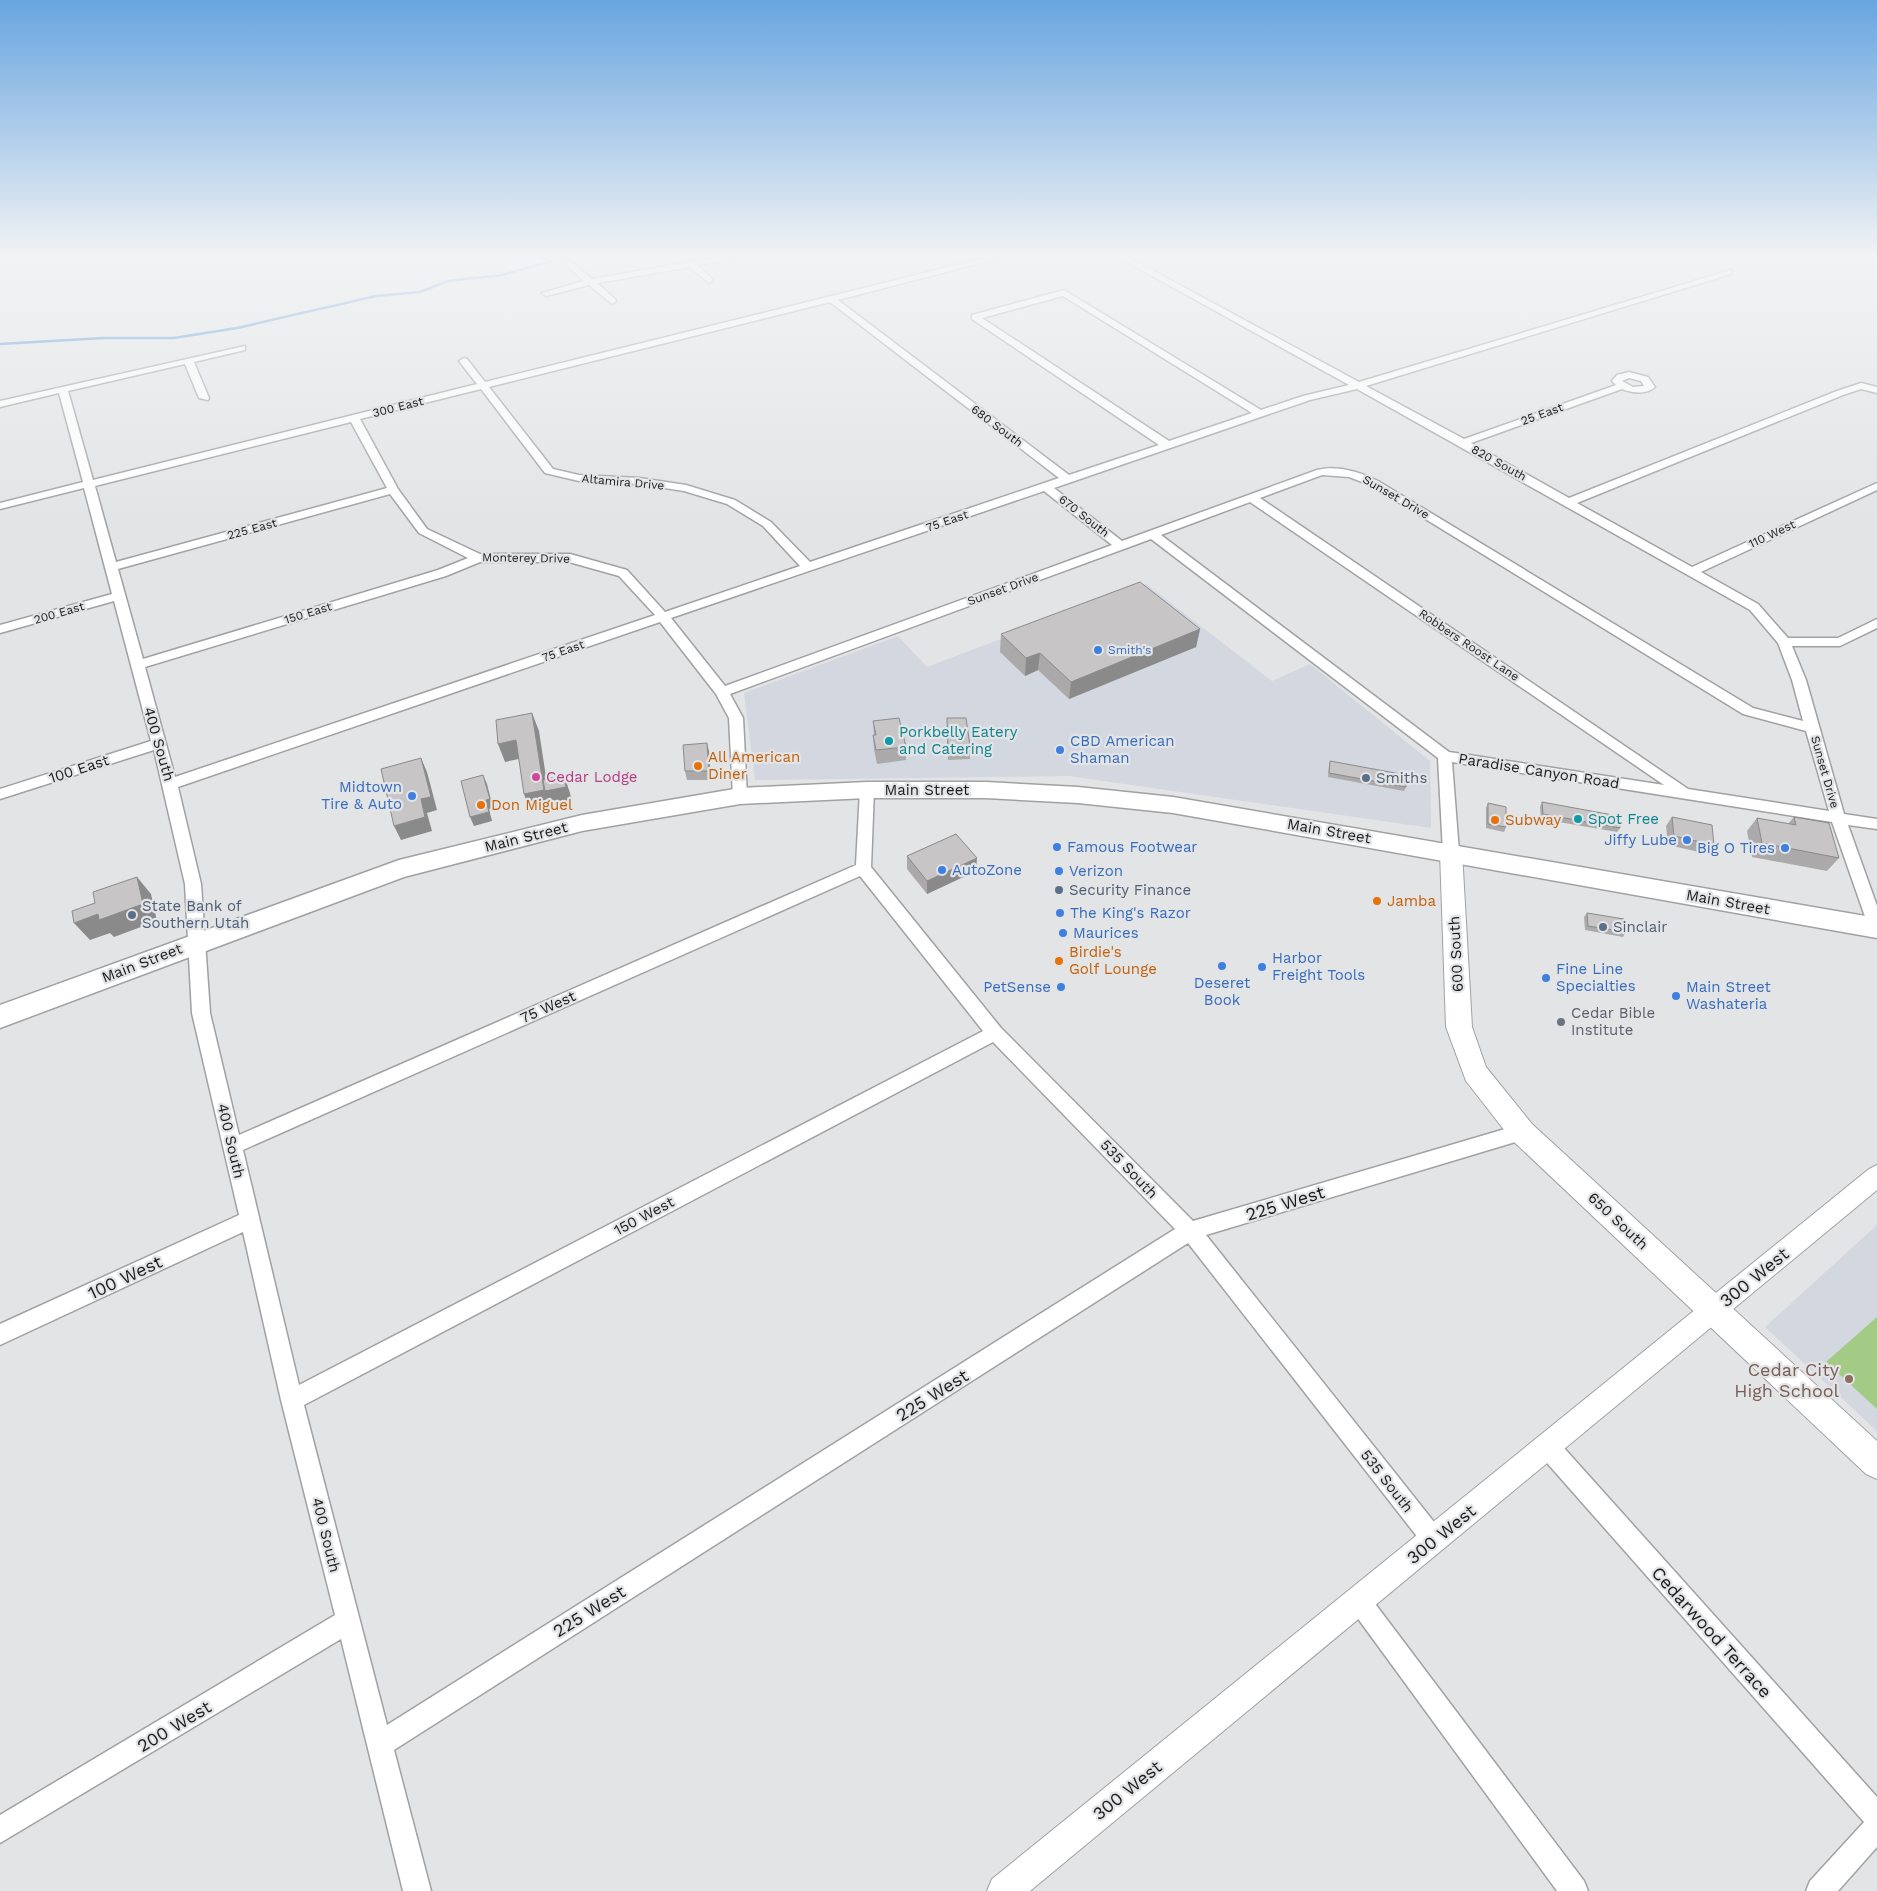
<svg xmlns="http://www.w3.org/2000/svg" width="1877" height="1891" font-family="'Work Sans',sans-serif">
	<rect width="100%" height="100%" fill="#e3e4e6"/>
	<g fill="#d3d7e0">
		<path d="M1146,584L1272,681L1310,664L1430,761L1431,828L1069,776L755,780L744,693L898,636L927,667Z"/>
		<path d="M1877,1225V1431L1765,1327Z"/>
	</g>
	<path fill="#a3cb85" d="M1877,1317V1409L1826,1362Z"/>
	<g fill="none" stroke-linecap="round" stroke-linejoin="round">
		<path stroke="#488ed5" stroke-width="2.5" d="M0,344L103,338H174L237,328L376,296L420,292L448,281L502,275L566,257"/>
		<defs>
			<g id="minor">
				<path d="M718,257H738L698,265L713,280L709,283L690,267L597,283L615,299L616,301L612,304L589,285L546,296L542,293L584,281L566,265V261L569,260L592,279Z"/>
				<path d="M989,257H1004L838,300L1069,475L1159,445L972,319V315L1064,290L1261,410L1303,396L1349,385L1118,257H1128L1359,382L1731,270V274L1366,386L1464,439L1616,385L1612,381L1617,375L1629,372L1648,377L1655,387C1646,395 1633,393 1622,389L1471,443L1569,498L1837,391L1861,383L1877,387V393L1861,389L1843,395L1577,503L1692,567L1877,483V490L1701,572L1758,604L1788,638H1838L1877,619V628L1840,646H1792L1806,680L1844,814L1877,819V829L1848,825L1877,906V934L1871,932L1869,928L1832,822L1452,762L1459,852L1456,856H1446L1443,852L1438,758L1151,539L730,694L743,718L747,796L740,801L733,796L729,718L716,694L660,622L178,787L201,884L210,1013L239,1135L856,865L860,790L867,785L874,790L871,867L1001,1028L1193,1221L1522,1124L1529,1126L1531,1132L1529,1138L1522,1140L1206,1235L1442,1532L1446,1540L1442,1548L1434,1552L1426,1548L1188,1243L394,1750L431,1891H403L341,1639L0,1843V1815L335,1615L281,1400L243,1232L0,1345V1324L239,1215L192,1013L185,884L154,750L0,799V789L151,741L114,601L0,633V625L112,594L84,488L0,509V503L83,482L59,393L0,407V401L245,346V350L194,362L209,398L208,400L199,398L185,364L68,391L93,480L477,384L459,361L464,358L467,359L485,382ZM1063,296L1252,413L1169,441L982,318ZM830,302L1059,478L810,562L771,522L735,500L686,485L639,478L579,475L553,469L489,387ZM1629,378L1641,381L1644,386L1633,387L1622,381ZM481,389L545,473L579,481L639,484L684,491L727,504L763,526L800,566L665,612L627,570L570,554H480L427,529L398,489L360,419ZM1357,389L1750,610L1778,643L1792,680L1803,721L1753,708L1378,481C1360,472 1337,465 1317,470L1122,541L1054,488L1310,400ZM351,422L387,488L116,562L95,486ZM1322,475L1349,477L1370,485L1743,714L1806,731L1829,811L1688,789L1260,498ZM1044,491L1112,545L725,686L671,618ZM390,494L419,533L468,558L438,570L143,659L118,569ZM1250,502L1664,785L1449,752L1161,535ZM480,562H569L619,576L655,615L175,777L145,667L446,576ZM860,876L983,1031L299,1385L243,1150ZM993,1042L1175,1229L387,1725L304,1405Z"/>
				<path d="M1548,1436L1556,1439L1877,1797V1847L1838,1891H1806L1810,1881L1864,1822L1540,1455L1537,1447L1540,1439Z"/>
				<path d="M1359,1589L1367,1593L1584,1881L1588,1891H1557L1351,1609L1347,1601L1351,1593Z"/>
			</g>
			<path id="tertiary" d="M1877,1165V1190L1030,1891H987L992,1879L1869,1169Z"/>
			<path id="secondary" d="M1451,844L1459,846L1462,852L1472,1027L1486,1067L1532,1124L1877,1441V1479L1866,1474L1512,1140L1466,1081L1446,1027L1440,852L1443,846Z"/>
			<path id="primary" d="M867,782H986L1078,787L1173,797L1877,918V938L1173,813L1078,803L986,798H867L740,804L582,831L404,877L0,1028V1005L399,860L582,815L740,788Z"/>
		</defs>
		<use href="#minor" stroke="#a1a1a3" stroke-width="3"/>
		<use href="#tertiary" stroke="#a1a1a3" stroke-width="2"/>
		<use href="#secondary" stroke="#a1a1a3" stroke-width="2"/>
		<use href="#primary" stroke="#a1a1a3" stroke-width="3"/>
		<use href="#minor" fill="#fff" fill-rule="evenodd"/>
		<use href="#tertiary" fill="#fff" fill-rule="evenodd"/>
		<use href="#secondary" fill="#fff" fill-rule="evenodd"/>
		<use href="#primary" fill="#fff" fill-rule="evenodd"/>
	</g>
	<g fill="#aba9aa">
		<path d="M1200,629L1196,647L1069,699L1038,670L1025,676L1000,652L1001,634Z"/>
		<path d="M947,718L970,746V759L948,760L947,732Z"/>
		<path d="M873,721L906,747V760L877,764L874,749L873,735H874Z"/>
		<path d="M707,743L709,752L711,780H687L685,771Z"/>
		<path d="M1330,761L1406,787L1404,791L1328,777L1329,766Z"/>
		<path d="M1542,802L1620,828L1617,832L1541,819L1540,807Z"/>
		<path d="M1488,803L1506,827L1504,832L1486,828V808Z"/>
		<path d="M1672,817L1714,845L1708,854L1668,845L1666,826Z"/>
		<path d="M1794,817L1839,858L1827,871L1752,857L1747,831L1757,818L1788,824Z"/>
		<path d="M907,856L976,871L927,894L907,869Z"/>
		<path d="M1587,913L1626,932L1623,937L1585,930L1584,917Z"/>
	</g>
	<g fill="#8b8a8b">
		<path d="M1200,629L1196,647L1069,699L1071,682Z"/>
		<path d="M1040,653L1038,670L1025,676L1026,658Z"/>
		<path d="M532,713L539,731L548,790L564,775L570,793L572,804L552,809L550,805L551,807L530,812L524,794Z"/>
		<path d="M516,740L523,758L505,762L498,744Z"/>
		<path d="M707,743L709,752L711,780L709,771Z"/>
		<path d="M421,758L427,772L437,810L427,813L432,831L401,840L394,826L421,799Z"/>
		<path d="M483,775L487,784L493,808L489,809L492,821L474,826L470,817L486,800Z"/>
		<path d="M977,858L976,871L927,894V881Z"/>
		<path d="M137,877L151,894L157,921L114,937L110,933L90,940L74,923L98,914Z"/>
	</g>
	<g fill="#c7c5c6" stroke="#8b8a8b">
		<path d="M1140,582L1200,629L1071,682L1040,653L1026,658L1001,634Z"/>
		<path d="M532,713L544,790L524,794L516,740L498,744L496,720Z"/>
		<path d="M899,718L906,747L876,750L873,735H876L873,721Z"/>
		<path d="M947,718H966L970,746H948Z"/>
		<path d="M707,743L709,771H685L683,745Z"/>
		<path d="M421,758L431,797L421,799L425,817L394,826L381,769Z"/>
		<path d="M1330,761L1406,775V787L1329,773Z"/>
		<path d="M483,775L490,799L486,800L489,812L470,817L461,781Z"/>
		<path d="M564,775L566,787L545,791L543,780Z"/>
		<path d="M1542,802L1618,816L1620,828L1543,814Z"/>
		<path d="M1488,803L1506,807V827L1488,824Z"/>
		<path d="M1672,817L1712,825L1714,845L1674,836Z"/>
		<path d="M1794,817L1829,823L1839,858L1762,843L1757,818L1796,825Z"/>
		<path d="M956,834L977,858L927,881L907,856Z"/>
		<path d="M137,877L143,904L99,920L98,914L74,923L72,911L95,903L93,892Z"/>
		<path d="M1587,913L1624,919L1626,932L1588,926Z"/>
	</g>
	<linearGradient id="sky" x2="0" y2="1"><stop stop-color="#68a5e0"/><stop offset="0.49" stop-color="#f2f3f4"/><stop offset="1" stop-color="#f2f3f4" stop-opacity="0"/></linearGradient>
	<rect width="1877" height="522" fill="url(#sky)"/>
	<g fill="#3f7fe0" stroke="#e3e4e6" stroke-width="2">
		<circle cx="1098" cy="650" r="5"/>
		<circle cx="1060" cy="750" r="5"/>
		<circle cx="412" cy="796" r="5"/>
		<circle cx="1687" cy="840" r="5"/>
		<circle cx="1057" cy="847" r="5"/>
		<circle cx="1785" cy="848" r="5"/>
		<circle cx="942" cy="870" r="5"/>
		<circle cx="1059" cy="871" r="5"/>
		<circle cx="1060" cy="913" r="5"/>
		<circle cx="1063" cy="933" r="5"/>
		<circle cx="1222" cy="966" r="5"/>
		<circle cx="1262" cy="967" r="5"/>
		<circle cx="1546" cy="978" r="5"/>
		<circle cx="1061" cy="987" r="5"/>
		<circle cx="1676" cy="996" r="5"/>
	</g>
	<g fill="#0f9aa8" stroke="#e3e4e6" stroke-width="2">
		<circle cx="889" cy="741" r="5"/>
		<circle cx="1578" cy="819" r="5"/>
	</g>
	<g fill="#e8710a" stroke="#e3e4e6" stroke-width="2">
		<circle cx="698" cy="766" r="5"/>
		<circle cx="481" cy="805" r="5"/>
		<circle cx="1495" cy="820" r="5"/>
		<circle cx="1377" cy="901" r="5"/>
		<circle cx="1059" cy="961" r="5"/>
	</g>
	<circle fill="#d1479c" stroke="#e3e4e6" stroke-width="2" cx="536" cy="777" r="5"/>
	<g fill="#5c6f8a" stroke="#e3e4e6" stroke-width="2">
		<circle cx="1366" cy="778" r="5"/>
		<circle cx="1059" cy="890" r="5"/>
		<circle cx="132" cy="915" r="5"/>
		<circle cx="1603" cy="927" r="5"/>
	</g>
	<circle fill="#6b7280" stroke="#e3e4e6" stroke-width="2" cx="1561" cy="1022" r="5"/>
	<circle fill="#8d6e63" stroke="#e3e4e6" stroke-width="2" cx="1849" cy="1379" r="5"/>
	<g text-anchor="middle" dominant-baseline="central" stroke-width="4.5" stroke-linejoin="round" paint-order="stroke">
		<g font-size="12" fill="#1a1a1b" stroke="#e3e4e6">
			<text transform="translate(398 407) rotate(-14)">300 East</text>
			<text transform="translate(1542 414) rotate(-20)">25 East</text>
			<text transform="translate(997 426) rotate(37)">680 South</text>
			<text transform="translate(1499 463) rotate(29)">820 South</text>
			<text transform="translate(623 482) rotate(5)">Altamira Drive</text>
			<text transform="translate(1396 497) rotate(30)">Sunset Drive</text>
			<text transform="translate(1084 516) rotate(38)">670 South</text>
			<text transform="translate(947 521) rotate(-19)">75 East</text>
			<text transform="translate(252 529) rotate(-15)">225 East</text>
			<text transform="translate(1772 534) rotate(-25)">110 West</text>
			<text transform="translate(526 558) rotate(1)">Monterey Drive</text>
			<text transform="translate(1003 589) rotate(-20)">Sunset Drive</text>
			<text transform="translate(59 613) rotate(-16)">200 East</text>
			<text transform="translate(308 613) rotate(-17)">150 East</text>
			<text transform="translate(1469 645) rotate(34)">Robbers Roost Lane</text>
			<text transform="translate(563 651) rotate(-19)">75 East</text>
			<text transform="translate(1825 772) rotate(74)">Sunset Drive</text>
		</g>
		<g font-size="12" fill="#366cbe" stroke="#e3e4e6" text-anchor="start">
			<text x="1108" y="650">Smith's</text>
		</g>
		<g font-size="15" fill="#0d838f" stroke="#e3e4e6" text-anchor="start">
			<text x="899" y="732">Porkbelly Eatery<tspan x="899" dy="17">and Catering</tspan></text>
			<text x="1588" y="819">Spot Free</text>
		</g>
		<g font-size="15" fill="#366cbe" stroke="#e3e4e6" text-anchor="start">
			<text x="1070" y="741">CBD American<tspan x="1070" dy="17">Shaman</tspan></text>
			<text x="402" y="787" text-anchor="end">Midtown<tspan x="402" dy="17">Tire &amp; Auto</tspan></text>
			<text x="1677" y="840" text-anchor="end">Jiffy Lube</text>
			<text x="1067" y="847">Famous Footwear</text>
			<text x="1775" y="848" text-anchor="end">Big O Tires</text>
			<text x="952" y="870">AutoZone</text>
			<text x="1069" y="871">Verizon</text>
			<text x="1070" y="913">The King's Razor</text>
			<text x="1073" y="933">Maurices</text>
			<text x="1272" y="958">Harbor<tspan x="1272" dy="17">Freight Tools</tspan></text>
			<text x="1556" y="969">Fine Line<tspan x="1556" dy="17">Specialties</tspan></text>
			<text x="1222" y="983" text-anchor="middle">Deseret<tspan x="1222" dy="17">Book</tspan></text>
			<text x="1051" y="987" text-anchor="end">PetSense</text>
			<text x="1686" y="987">Main Street<tspan x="1686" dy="17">Washateria</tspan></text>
		</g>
		<g font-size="15" fill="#1a1a1b" stroke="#e3e4e6">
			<text transform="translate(159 744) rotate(74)">400 South</text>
			<text transform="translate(79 769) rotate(-18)">100 East</text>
			<text transform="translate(1539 771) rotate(9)">Paradise Canyon Road</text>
			<text x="927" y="790">Main Street</text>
			<text transform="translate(1329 831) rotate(10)">Main Street</text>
			<text transform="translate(526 837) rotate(-14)">Main Street</text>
			<text transform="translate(1728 902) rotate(10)">Main Street</text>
			<text transform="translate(1456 954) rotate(-93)">600 South</text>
			<text transform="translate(142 963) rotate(-21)">Main Street</text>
			<text transform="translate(548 1007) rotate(-24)">75 West</text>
			<text transform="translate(231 1141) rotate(77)">400 South</text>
			<text transform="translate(1129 1169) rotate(46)">535 South</text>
			<text transform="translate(644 1216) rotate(-28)">150 West</text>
			<text transform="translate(1618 1221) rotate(43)">650 South</text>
			<text transform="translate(1387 1481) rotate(52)">535 South</text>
			<text transform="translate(326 1535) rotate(76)">400 South</text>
		</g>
		<g font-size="15" fill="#c56008" stroke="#e3e4e6" text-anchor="start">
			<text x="708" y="757">All American<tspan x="708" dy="17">Diner</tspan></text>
			<text x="491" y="805">Don Miguel</text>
			<text x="1505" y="820">Subway</text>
			<text x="1387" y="901">Jamba</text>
			<text x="1069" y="952">Birdie's<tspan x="1069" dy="17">Golf Lounge</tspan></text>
		</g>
		<g font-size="15" fill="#b23c85" stroke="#e3e4e6" text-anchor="start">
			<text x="546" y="777">Cedar Lodge</text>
		</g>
		<g font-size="15" fill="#4e5e75" stroke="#e3e4e6" text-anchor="start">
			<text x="1376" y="778">Smiths</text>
			<text x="1069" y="890">Security Finance</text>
			<text x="142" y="906">State Bank of<tspan x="142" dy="17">Southern Utah</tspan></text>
			<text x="1613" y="927">Sinclair</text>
		</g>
		<g font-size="15" fill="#5b616d" stroke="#e3e4e6" text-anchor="start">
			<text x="1571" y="1013">Cedar Bible<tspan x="1571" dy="17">Institute</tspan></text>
		</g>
		<g font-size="18" fill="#1a1a1b" stroke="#e3e4e6">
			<text transform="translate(1285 1203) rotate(-17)">225 West</text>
			<text transform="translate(125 1277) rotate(-25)">100 West</text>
			<text transform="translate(1754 1277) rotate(-39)">300 West</text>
			<text transform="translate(932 1395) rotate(-32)">225 West</text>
			<text transform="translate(1441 1534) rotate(-39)">300 West</text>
			<text transform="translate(589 1611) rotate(-32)">225 West</text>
			<text transform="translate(1712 1632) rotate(48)">Cedarwood Terrace</text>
			<text transform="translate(174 1726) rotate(-31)">200 West</text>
			<text transform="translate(1127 1790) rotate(-39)">300 West</text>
		</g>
		<g font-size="18" fill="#785e54" stroke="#e3e4e6" text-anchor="end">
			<text x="1839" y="1369">Cedar City<tspan x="1839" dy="21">High School</tspan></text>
		</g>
	</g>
</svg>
